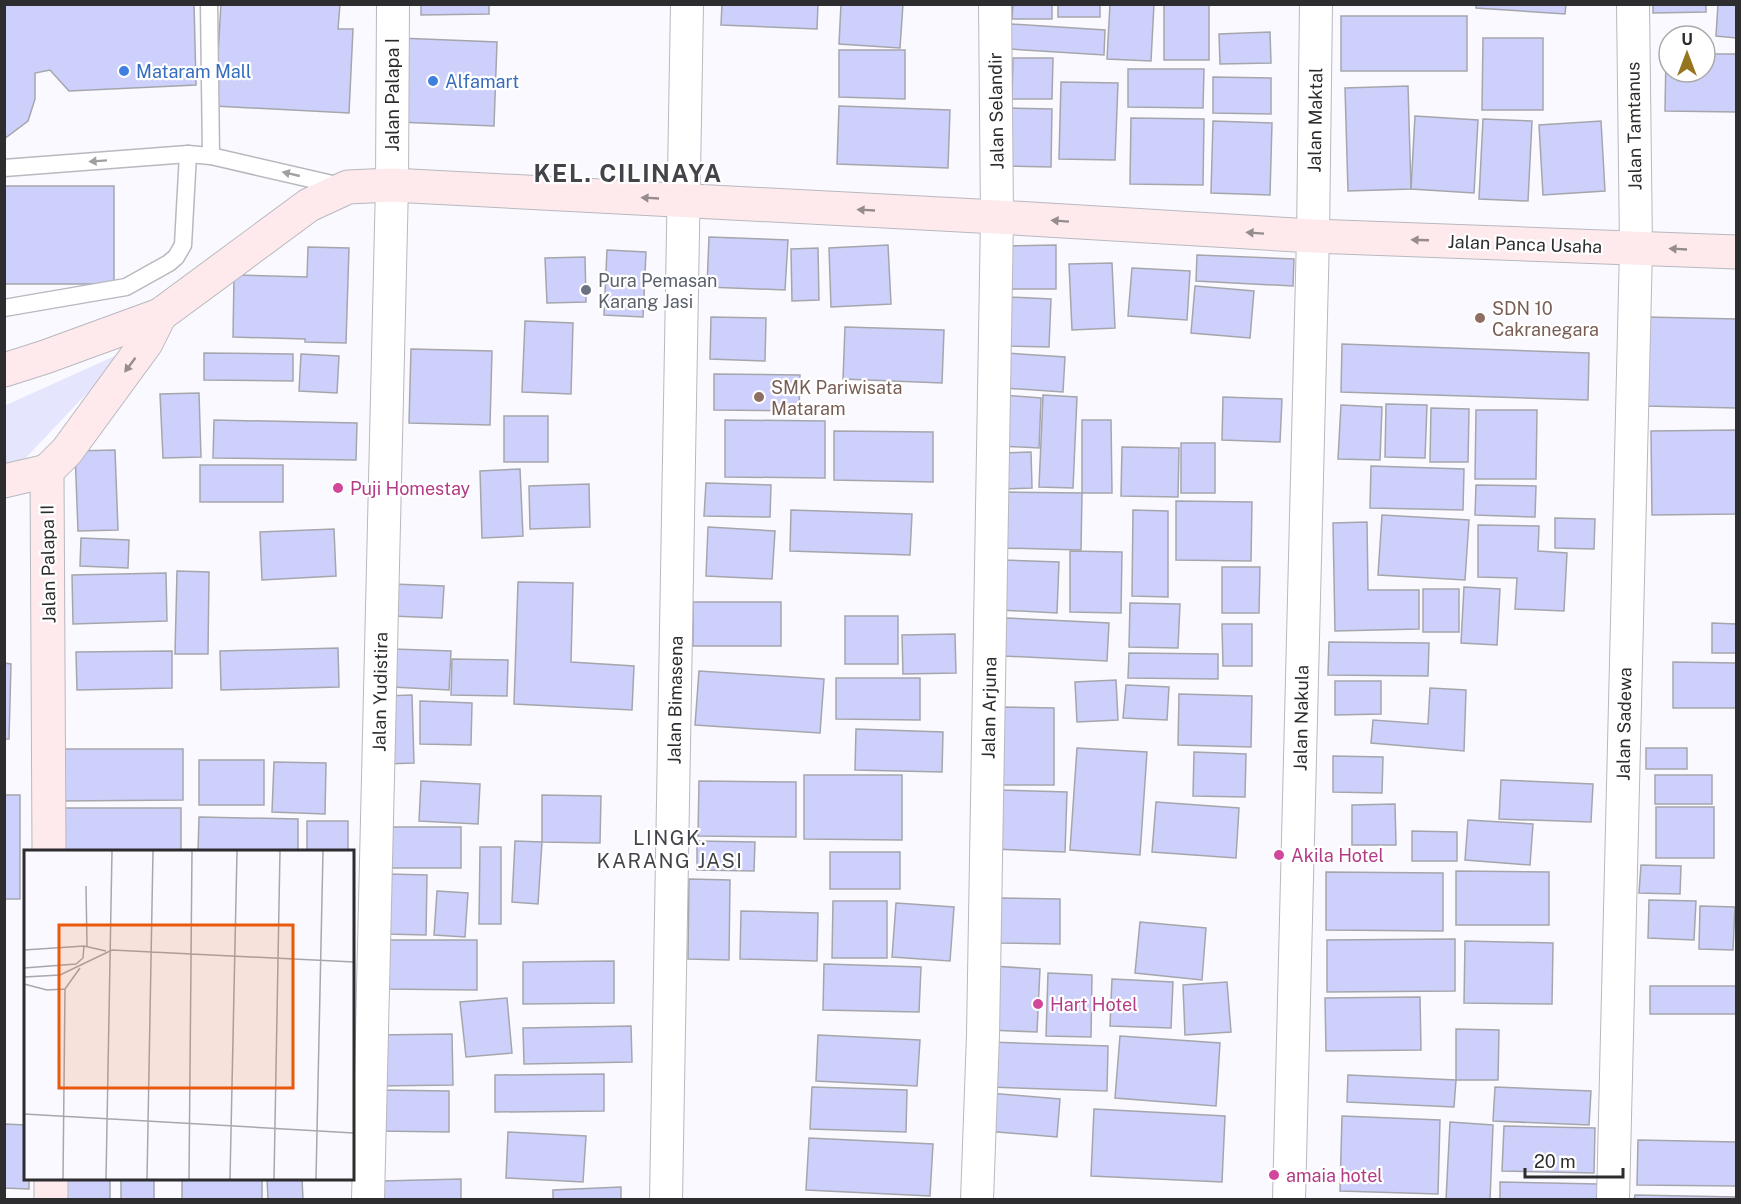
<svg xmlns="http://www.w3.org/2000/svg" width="1741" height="1204" font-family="'Public Sans',sans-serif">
	<rect width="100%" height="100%" fill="#f9f9ff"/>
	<path fill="#e5e6fd" d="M128,350L18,466H5L4,406Z"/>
	<g fill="#ced0fc" stroke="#a5a6ac" stroke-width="1.5">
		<path d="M4,4H194L196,85L69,91L50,70L35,73V99L28,121L4,139Z"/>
		<path d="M221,4H340L338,29H353L349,113L215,106Z"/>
		<path d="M421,4H489V14L421,15Z"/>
		<path d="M722,4H818L817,29L721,25Z"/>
		<path d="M841,4H903L900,48L839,44Z"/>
		<path d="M1013,4H1052V19H1012Z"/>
		<rect x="1058" y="4" width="42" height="13"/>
		<path d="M1110,4H1154L1151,61L1107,59Z"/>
		<rect x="1164" y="4" width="45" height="56"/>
		<path d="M1476,4H1566L1565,14L1476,8Z"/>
		<path d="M1653,4H1706V12L1653,13Z"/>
		<path d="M1718,4H1736V38L1716,36Z"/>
		<rect x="1341" y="16" width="126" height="55"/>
		<path d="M1011,24L1105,30L1104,55L1010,49Z"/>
		<path d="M1270,32L1271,63L1220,64L1219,34Z"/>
		<path d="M399,38L497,42L494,126L397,122Z"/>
		<path d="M1483,38H1543V110H1482Z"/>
		<path d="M839,50H905V99L839,97Z"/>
		<path d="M1666,53H1669V72H1705V54H1736V112L1665,111Z"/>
		<path d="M1013,58H1053L1052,99H1012Z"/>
		<path d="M1128,69H1204L1203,108L1128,107Z"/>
		<path d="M1213,77L1271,78V114L1213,113Z"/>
		<path d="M1061,82L1118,83L1115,160L1059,159Z"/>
		<path d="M1408,86L1411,189L1348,191L1345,88Z"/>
		<path d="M839,106L950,110L948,168L837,164Z"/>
		<path d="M1010,108L1052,109L1051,167L1008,166Z"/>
		<path d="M1415,116L1478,120L1474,193L1411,189Z"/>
		<path d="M1131,118L1204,119L1203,185L1130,184Z"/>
		<path d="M1483,119L1532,121L1528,201L1479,199Z"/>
		<path d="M1213,121L1272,123L1270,195L1211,193Z"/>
		<path d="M1601,121L1605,191L1543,195L1539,125Z"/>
		<rect x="4" y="186" width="110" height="98"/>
		<path d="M709,237L788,240L785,290L707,287Z"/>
		<path d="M888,245L891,304L831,307L829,248Z"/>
		<path d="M1056,245V289H1004L1003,246Z"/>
		<path d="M308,247L349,248L346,343L305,342V339L233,337L234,275L307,277Z"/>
		<path d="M818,248L819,300L792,301L791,249Z"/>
		<path d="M607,250L646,252L643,317L604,315Z"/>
		<path d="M1197,255L1294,259L1293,286L1196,281Z"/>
		<path d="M585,257L586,302L547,303L545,258Z"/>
		<path d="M1112,263L1115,328L1072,330L1069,264Z"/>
		<path d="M1132,268L1190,271L1187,320L1128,316Z"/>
		<path d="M1195,286L1254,291L1250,338L1191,333Z"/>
		<path d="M1008,297L1051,299L1049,347L1006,346Z"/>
		<path d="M711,317L766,318L765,361L710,359Z"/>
		<path d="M1646,317L1736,319V408L1645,406Z"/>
		<path d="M525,321L573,323L571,394L522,392Z"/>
		<path d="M845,327L944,330L942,383L843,379Z"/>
		<path d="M1342,344L1589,353L1588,400L1341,392Z"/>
		<path d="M411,349L492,351L490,425L409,423Z"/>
		<path d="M204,353L293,354V381L204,380Z"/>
		<path d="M1005,353L1065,357L1063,392L1003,388Z"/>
		<path d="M301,354L339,356L337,393L299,391Z"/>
		<path d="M714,374L800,375L799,411L714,410Z"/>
		<path d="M199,393L201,457L163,458L160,394Z"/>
		<path d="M1003,395L1041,398L1039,448L1001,446Z"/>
		<path d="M1043,395L1077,397L1073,488L1039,487Z"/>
		<path d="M1223,397L1282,399L1280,442L1222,440Z"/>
		<path d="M1386,404L1427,405L1425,458L1385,457Z"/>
		<path d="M1341,405L1382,407L1380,460L1338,459Z"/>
		<path d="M1431,408L1469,409L1468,462H1430Z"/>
		<path d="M1476,410H1537L1536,479H1475Z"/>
		<rect x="504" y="416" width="44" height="46"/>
		<path d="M214,420L357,423L356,460L213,458Z"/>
		<path d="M725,420L825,421V478L725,477Z"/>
		<path d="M1082,420H1111L1112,493H1082Z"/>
		<path d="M1736,430V514L1652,515L1651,431Z"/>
		<path d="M834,431L933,432V482L834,480Z"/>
		<rect x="1181" y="443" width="34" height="50"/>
		<path d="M1122,447L1179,448L1178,497L1121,496Z"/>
		<path d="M115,450L118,530L78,531L75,451Z"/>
		<path d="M1031,452L1032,488L1002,489L1000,453Z"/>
		<rect x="200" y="465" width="83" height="37"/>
		<path d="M1371,466L1464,469L1463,510L1370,508Z"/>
		<path d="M520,469L523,536L482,538L480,471Z"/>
		<path d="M706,483L771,485L770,517L704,516Z"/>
		<path d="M589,484L590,527L530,529L529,486Z"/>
		<path d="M1476,485L1536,486L1535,517L1475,515Z"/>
		<path d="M1004,492L1082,493L1081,550L1003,548Z"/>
		<path d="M1176,501L1252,502L1251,561L1176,560Z"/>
		<path d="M791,510L912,514L910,555L790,551Z"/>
		<path d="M1133,510L1168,511V597L1132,596Z"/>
		<path d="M1382,515L1469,520L1465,580L1378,575Z"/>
		<path d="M1555,518L1595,519L1594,549L1555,548Z"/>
		<path d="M1367,522L1368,590H1419V629L1335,631L1333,523Z"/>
		<path d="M1478,525L1539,526L1538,551L1567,553L1564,611L1515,609L1517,578L1478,577Z"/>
		<path d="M708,527L775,531L772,579L706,576Z"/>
		<path d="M334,529L336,576L262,580L260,532Z"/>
		<path d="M81,538L129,540L128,568L80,566Z"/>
		<path d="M1070,551L1122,552L1121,613L1070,612Z"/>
		<path d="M1002,560L1059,562L1057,613L1000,610Z"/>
		<path d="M1222,567H1260L1259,613H1222Z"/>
		<path d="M177,571L209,572L208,654H175Z"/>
		<path d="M166,573L167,621L73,624L72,575Z"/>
		<path d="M518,582L573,583L571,662L634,666L632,710L514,704Z"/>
		<path d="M393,584L444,586L442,618L391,616Z"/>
		<path d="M1464,587L1500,589L1497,645L1461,643Z"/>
		<rect x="1423" y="589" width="36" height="43"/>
		<rect x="693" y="602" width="88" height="44"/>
		<path d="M1130,603L1180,604L1178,648L1129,647Z"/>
		<rect x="845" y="616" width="53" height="48"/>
		<path d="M1006,618L1109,623L1107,661L1004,656Z"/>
		<path d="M1712,623L1736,624V653H1712Z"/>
		<path d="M1222,624H1252V666H1223Z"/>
		<path d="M955,634L956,673L903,674L902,635Z"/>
		<path d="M1329,642L1429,643L1428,676L1328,675Z"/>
		<path d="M338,648L339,687L221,690L220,651Z"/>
		<path d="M393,649L451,651L449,690L392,687Z"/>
		<path d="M172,651V688L77,690L76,652Z"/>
		<path d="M1129,653L1218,654V679L1128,678Z"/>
		<path d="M452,659L508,660L507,696L451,695Z"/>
		<path d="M1673,662L1736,663V708H1673Z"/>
		<path d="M4,663L11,664L9,739H4Z"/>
		<path d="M699,671L824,679L820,733L695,725Z"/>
		<path d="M836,678H920V720L836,719Z"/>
		<path d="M1116,680L1118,720L1077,722L1075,682Z"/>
		<path d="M1335,681H1381V714L1335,715Z"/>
		<path d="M1126,685L1169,687L1167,720L1123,718Z"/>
		<path d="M1430,688L1466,690L1464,751L1371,743L1373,720L1428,724Z"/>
		<path d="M1179,694L1252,696L1251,747L1178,745Z"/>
		<path d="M412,695L414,763L384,764L383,696Z"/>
		<path d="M420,701L472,703L471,745L420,744Z"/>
		<path d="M999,707L1054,708V785H999Z"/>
		<path d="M856,729L943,732L942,772L855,770Z"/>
		<path d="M1077,748L1147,752L1140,855L1070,850Z"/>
		<rect x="1646" y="748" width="41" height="21"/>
		<path d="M60,749H183V800L60,801Z"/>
		<path d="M1194,752L1246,754L1245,797L1193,796Z"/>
		<path d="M1333,756L1383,757L1382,793L1333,792Z"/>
		<rect x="199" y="760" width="65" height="45"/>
		<path d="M274,762L326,763L325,814L272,812Z"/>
		<path d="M804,775H902V840L804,839Z"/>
		<rect x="1655" y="775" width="57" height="29"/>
		<path d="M1501,780L1593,784L1591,822L1499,819Z"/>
		<path d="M421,781L480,784L478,824L419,821Z"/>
		<path d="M699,781L796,782V837L698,836Z"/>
		<path d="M996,790L1067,792L1065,852L994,849Z"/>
		<rect x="4" y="795" width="16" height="104"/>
		<path d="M542,795L601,796L600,843L542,842Z"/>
		<path d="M1156,802L1239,808L1236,858L1152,852Z"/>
		<path d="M1395,804L1396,845H1352V805Z"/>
		<rect x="1656" y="807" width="58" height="51"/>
		<rect x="64" y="808" width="117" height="44"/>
		<path d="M199,817L298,819V852H198Z"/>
		<path d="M1468,820L1533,824L1530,865L1465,860Z"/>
		<rect x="307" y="821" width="41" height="31"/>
		<rect x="380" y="827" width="81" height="41"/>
		<path d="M1412,831L1457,832V861H1412Z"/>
		<path d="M515,841L542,842L538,904L512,902Z"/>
		<path d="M697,841L755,842L754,871L697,870Z"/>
		<path d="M480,847H501V924H479Z"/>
		<rect x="830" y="852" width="70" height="37"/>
		<path d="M1641,865L1681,866L1680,894L1639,893Z"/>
		<path d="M1456,871L1549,872V925H1456Z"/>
		<path d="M1326,872L1443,873V931L1326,930Z"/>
		<path d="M388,874L427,875L426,935L387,934Z"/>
		<path d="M689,879L730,880L729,960L688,959Z"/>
		<path d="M437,891L468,893L465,937L434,935Z"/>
		<path d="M999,898L1060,899V944L999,943Z"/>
		<path d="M1649,900L1696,901L1694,940L1648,938Z"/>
		<path d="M833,901H887V958H832Z"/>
		<path d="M896,903L954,907L950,961L892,957Z"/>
		<path d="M1700,906L1735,907L1733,950L1699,949Z"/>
		<path d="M741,911L818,913L817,961L740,959Z"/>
		<path d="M1140,922L1206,928L1202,980L1135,973Z"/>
		<path d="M1455,939V991L1327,992V940Z"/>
		<path d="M384,940H477V990L384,989Z"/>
		<path d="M1465,941L1553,943L1552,1004L1464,1003Z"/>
		<path d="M614,961V1003L523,1004V962Z"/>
		<path d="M824,964L921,967L919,1012L823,1010Z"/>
		<path d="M992,966L1040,969L1037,1032L989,1030Z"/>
		<path d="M1048,973L1092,975L1091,1037L1046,1036Z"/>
		<path d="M1112,979L1173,982L1171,1028L1110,1026Z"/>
		<path d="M1227,982L1231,1032L1185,1035L1183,985Z"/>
		<rect x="1650" y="986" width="86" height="28"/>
		<path d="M1420,997L1421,1050L1326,1051L1325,998Z"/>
		<path d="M507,998L512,1053L466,1057L460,1002Z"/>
		<path d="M631,1026L632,1062L524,1064L523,1028Z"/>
		<path d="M1456,1029L1499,1030L1498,1080H1456Z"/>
		<path d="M452,1034L453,1085L376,1086V1035Z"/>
		<path d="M818,1035L920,1040L917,1086L816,1081Z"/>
		<path d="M1120,1036L1220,1043L1216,1106L1115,1098Z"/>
		<path d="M989,1042L1108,1046L1107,1091L988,1087Z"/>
		<path d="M604,1074V1111L495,1112V1075Z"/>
		<path d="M1348,1075L1456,1080L1454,1107L1347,1102Z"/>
		<path d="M812,1087L907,1090L906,1132L810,1129Z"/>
		<path d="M1495,1087L1591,1091L1589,1125L1493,1121Z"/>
		<path d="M378,1090L449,1091V1132L378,1131Z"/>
		<path d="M989,1093L1060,1099L1057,1137L986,1131Z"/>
		<path d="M1094,1109L1225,1116L1222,1182L1091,1176Z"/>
		<path d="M1342,1116L1440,1120L1438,1194L1340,1191Z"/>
		<path d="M1450,1122L1493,1125L1490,1200H1446Z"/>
		<path d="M4,1124L26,1125V1178H29V1189L4,1188Z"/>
		<path d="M1504,1126L1595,1128L1594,1173L1502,1171Z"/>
		<path d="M508,1132L586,1136L583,1182L506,1178Z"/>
		<path d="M809,1138L933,1144L930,1196L806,1190Z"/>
		<path d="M1638,1140L1736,1142V1186L1637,1185Z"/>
		<rect x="61" y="1178" width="49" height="22"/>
		<rect x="121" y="1178" width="33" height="22"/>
		<rect x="182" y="1178" width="80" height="22"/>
		<path d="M267,1178H302L303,1200H268Z"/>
		<path d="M461,1179V1200H382V1181Z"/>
		<path d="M1500,1182L1598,1184V1200H1500Z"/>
		<path d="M621,1187V1200H553V1190Z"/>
		<path d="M1635,1195L1736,1197V1200H1634Z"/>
	</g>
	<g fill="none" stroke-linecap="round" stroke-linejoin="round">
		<defs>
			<g id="lane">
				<path d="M209,4L211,156"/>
				<path d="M4,168L188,154L211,156L341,186"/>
				<path d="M4,308L126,287L169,263L176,257L183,245L188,154"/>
			</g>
			<g id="street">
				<path d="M368,1200L392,185L393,4"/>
				<path d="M666,1200L687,4"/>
				<path d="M977,1200L983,1035L997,217L995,4"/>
				<path d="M1289,1200L1313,236L1316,4"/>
				<path d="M1613,1200L1636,248L1633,4"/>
			</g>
			<g id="secondary">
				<path d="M4,370L45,357L160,315L309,205L348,187L392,185L997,217L1313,236L1736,252"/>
				<path d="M4,481L47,471"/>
				<path d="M49,852L47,471L67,451L146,343L160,315"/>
				<path d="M51,1178V1200"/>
			</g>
		</defs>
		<use href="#lane" stroke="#b8b8bf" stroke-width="19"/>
		<use href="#street" stroke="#b8b8bf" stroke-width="34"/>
		<use href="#secondary" stroke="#b8b8bf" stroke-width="35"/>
		<use href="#lane" stroke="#fff" stroke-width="16"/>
		<use href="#street" stroke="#fff" stroke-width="32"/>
		<use href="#secondary" stroke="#feeaec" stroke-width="33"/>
	</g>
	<defs><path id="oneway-solid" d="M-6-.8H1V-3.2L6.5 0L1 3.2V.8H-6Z" transform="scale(1.5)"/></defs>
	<g fill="#a0a0a1">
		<use href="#oneway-solid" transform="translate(98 161) rotate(176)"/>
		<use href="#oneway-solid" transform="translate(291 174) rotate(-167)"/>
	</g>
	<g fill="#968c8e">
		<use href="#oneway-solid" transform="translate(650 198) rotate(-177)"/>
		<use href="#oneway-solid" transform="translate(866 210) rotate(-177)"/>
		<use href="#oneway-solid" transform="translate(1060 221) rotate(-176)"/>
		<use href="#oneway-solid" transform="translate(1255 233) rotate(-176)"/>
		<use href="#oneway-solid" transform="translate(1420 240) rotate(-178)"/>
		<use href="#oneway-solid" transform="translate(1678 249) rotate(-177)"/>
		<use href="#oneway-solid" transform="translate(130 365) rotate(127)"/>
	</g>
	<g fill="#3f7fe0" stroke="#fff" stroke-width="2">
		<circle cx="124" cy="71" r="6"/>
		<circle cx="433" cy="81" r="6"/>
	</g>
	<circle fill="#6b7280" stroke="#fff" stroke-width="2" cx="586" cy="290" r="6"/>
	<g fill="#8d6e63" stroke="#fff" stroke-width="2">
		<circle cx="1480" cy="318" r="6"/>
		<circle cx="759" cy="397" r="6"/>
	</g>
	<g fill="#d1479c" stroke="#fff" stroke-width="2">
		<circle cx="338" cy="488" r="6"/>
		<circle cx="1279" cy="855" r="6"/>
		<circle cx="1038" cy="1004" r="6"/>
		<circle cx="1274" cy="1175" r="6"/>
	</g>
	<g text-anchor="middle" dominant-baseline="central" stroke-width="4.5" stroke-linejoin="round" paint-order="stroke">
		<g font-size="18" fill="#366cbe" stroke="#fff" text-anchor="start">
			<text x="136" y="71">Mataram Mall</text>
			<text x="445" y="81">Alfamart</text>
		</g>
		<g font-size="18" fill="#2d2d2f" stroke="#fff">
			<text transform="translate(392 95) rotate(-90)">Jalan Palapa I</text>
			<text transform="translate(996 111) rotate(-91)">Jalan Selandir</text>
			<text transform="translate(1315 120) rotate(-89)">Jalan Maktal</text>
			<text transform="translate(1634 126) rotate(-91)">Jalan Tamtanus</text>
			<text transform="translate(1525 244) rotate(2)">Jalan Panca Usaha</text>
			<text transform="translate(48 564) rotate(-91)">Jalan Palapa II</text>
			<text transform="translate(380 692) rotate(-89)">Jalan Yudistira</text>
			<text transform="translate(675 700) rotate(-89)">Jalan Bimasena</text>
			<text transform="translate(989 708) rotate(-89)">Jalan Arjuna</text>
			<text transform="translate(1301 718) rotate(-89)">Jalan Nakula</text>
			<text transform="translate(1624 724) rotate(-89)">Jalan Sadewa</text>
		</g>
		<g font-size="18" fill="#5b616d" stroke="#fff" text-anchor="start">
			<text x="598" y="280">Pura Pemasan<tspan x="598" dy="21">Karang Jasi</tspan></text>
		</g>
		<g font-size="18" fill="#785e54" stroke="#fff" text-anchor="start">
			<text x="1492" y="308">SDN 10<tspan x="1492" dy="21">Cakranegara</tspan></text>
			<text x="771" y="387">SMK Pariwisata<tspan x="771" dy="21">Mataram</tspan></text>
		</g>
		<g font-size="18" fill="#b23c85" stroke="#fff" text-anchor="start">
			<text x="350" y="488">Puji Homestay</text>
			<text x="1291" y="855">Akila Hotel</text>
			<text x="1050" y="1004">Hart Hotel</text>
			<text x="1286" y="1175">amaia hotel</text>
		</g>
		<g font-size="20" letter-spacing="1.5" fill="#434449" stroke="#fff">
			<text x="670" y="838">LINGK.<tspan x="670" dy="23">KARANG JASI</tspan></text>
		</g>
		<g font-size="24" font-weight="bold" letter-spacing="1.5" fill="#434449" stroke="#fff">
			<text x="628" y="173">KEL. CILINAYA</text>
		</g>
	</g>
	<g transform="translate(24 850)">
		<rect width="330" height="330" fill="#f9f9ff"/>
		<path fill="none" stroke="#a7a7ac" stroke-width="1.5" d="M62,36L63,96M0,100L60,96L82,101M0,118L52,114L59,108L60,96M0,127L36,125L88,100L330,112M0,134L23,140L41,139L56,118M0,264L330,283M293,281L299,1M39,329L41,139M82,329L88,1M123,329L129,1M165,329L168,1M206,329L213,1M250,329L256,1M292,329L293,281"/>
		<path fill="#e8590c" fill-opacity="0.15" stroke="#e8590c" stroke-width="3" d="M35,75H269V238H35Z"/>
		<rect width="330" height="330" fill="none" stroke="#2d2d2f" stroke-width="3"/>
	</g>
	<rect width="1741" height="1204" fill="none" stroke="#2d2d2f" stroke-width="12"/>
	<g transform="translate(1687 54)"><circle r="28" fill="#ffffff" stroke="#ababac" stroke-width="1.5"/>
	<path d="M0-4.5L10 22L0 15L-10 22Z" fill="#95761e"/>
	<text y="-9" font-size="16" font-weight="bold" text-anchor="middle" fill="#2d2d2f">U</text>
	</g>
	<path d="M1525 1168v9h98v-9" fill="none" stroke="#2d2d2f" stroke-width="3"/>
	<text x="1534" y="1168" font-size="18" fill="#2d2d2f" stroke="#ffffff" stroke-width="4.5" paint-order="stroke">20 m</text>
</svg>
